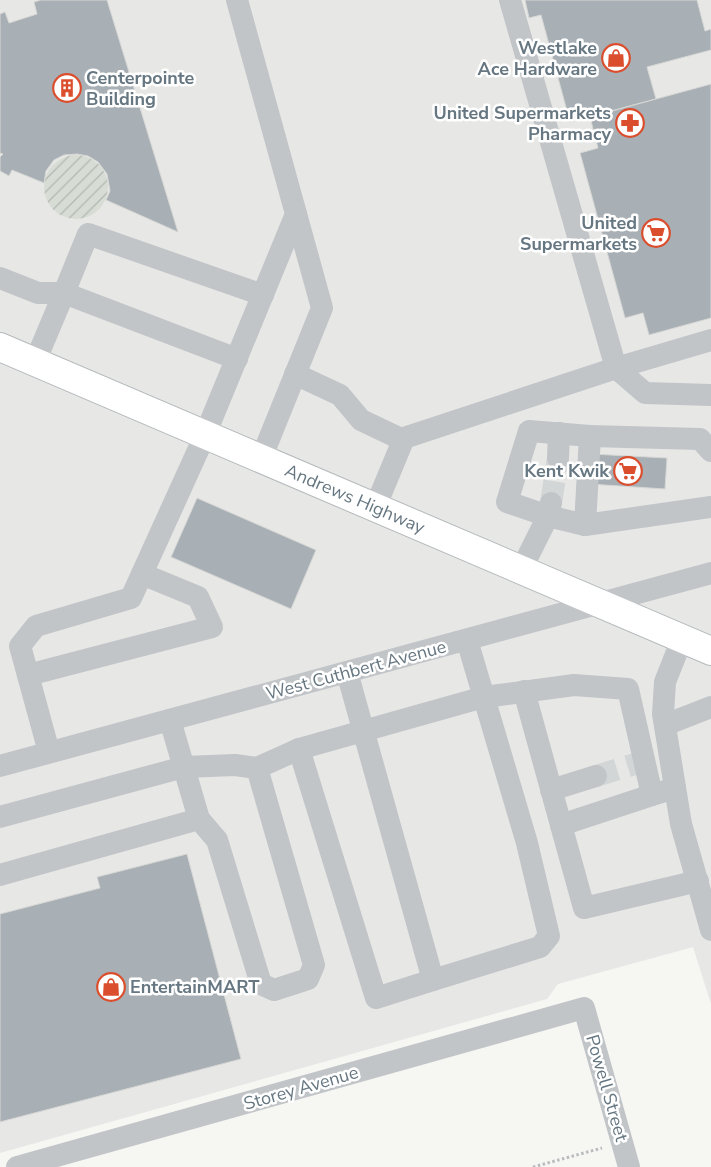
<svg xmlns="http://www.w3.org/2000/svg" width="711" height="1167" font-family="'Nunito Sans',sans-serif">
	<defs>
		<pattern id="garden-furrows" width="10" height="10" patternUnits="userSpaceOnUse" patternTransform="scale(1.25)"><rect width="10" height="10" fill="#d7ddd4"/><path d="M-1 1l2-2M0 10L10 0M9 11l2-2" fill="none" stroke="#b2b8b1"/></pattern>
	</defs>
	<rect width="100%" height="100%" fill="#f6f6f3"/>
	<path fill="#e7e7e6" d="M0,0H711V1004L693,947L558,984L547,999L0,1153Z"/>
	<circle fill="url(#garden-furrows)" cx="76" cy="187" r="32"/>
	<g fill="#a8b0b5" stroke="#d7d7d5">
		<path d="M41,0H107L178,232L106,200L110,191L107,174L98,162L88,156L77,154L64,155L54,160L46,171L44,183L12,170L9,176L0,171V157L3,154L0,153V14L5,12L9,23L37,14L34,2Z"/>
		<path d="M525,0H697L705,31L711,29V50L647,67L656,99L570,122L541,15L529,18Z"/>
		<path d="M711,84V318L649,335L643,313L625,318L580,153L598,148L590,117Z"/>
		<path d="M592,454L667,458L665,489L589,484Z"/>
		<path d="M197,498L316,550L291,609L171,557Z"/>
		<path d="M187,854L241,1059L0,1122V914L100,888L97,877Z"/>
	</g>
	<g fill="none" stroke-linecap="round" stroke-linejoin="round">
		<g stroke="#d2d6d7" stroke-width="22" stroke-dasharray="22 11" stroke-linecap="butt">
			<path d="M551,503L558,458"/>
			<path d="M596,776L635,764"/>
		</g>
		<defs>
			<g id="major">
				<path id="s1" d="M0,347L711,651"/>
			</g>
		</defs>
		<use href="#major" stroke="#b4b9bc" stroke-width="30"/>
		<path stroke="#b9bcbe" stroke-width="3" stroke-dasharray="2.5 2.5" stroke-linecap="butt" d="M533,1167L602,1148"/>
		<g stroke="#c1c5c8" stroke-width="22">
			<path d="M237,0L322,308L261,459"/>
			<path d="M510,0L616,368L645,393L711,395"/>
			<path d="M0,278L38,293H64L35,362"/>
			<path d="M237,359L64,293L88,234L263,295"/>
			<path d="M295,374L340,395L361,420L403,440"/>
			<path d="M590,436L700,439L711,451"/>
			<path d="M558,458L559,433"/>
			<path d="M375,508L404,438L616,368L711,340"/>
			<path d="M585,525L711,507"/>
			<path d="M521,570L548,516L507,502L529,431L590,436L585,525L548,516L551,503"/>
			<path d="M682,639L665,682L663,714L681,824L711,930"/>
			<path d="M347,672L433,980L540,947L549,936L527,843L467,640"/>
			<path d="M28,675L212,627L198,597L142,574"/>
			<path d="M524,691L561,825L652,795"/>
			<path d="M170,720L199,819"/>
			<path d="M665,725L711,707"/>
			<path d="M49,752L20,646L36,626L131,598L205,435L296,214"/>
			<path d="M0,766L711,573"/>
			<path d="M257,768L299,749"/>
			<path d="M551,790L596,776"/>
			<path d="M0,817L184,767L235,765L257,768L314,965L308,979L274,990L261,984L217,840L199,819L0,875"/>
			<path d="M561,825L584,908L698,881"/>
			<path d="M433,980L376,998L299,749L484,697L574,685L628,689L652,795L675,788"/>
			<path d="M17,1167L584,1008L629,1167"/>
		</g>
		<use href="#major" stroke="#fff" stroke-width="28"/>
	</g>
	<defs>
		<symbol id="shop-ring" viewBox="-11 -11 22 22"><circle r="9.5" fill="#fff" stroke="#db4e2d" stroke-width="1.5"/><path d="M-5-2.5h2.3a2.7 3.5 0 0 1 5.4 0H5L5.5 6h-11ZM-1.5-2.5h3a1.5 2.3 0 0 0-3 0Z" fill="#db4e2d"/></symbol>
		<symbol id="building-ring" viewBox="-11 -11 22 22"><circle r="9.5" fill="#fff" stroke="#db4e2d" stroke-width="1.5"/><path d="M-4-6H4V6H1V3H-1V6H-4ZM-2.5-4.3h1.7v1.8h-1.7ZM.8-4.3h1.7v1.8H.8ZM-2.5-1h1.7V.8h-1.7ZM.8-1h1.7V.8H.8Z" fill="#db4e2d"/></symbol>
		<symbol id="pharmacy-ring" viewBox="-11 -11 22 22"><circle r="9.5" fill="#fff" stroke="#db4e2d" stroke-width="1.5"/><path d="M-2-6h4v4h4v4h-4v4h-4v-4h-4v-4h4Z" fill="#db4e2d"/></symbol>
		<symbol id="supermarket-ring" viewBox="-11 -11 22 22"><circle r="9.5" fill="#fff" stroke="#db4e2d" stroke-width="1.5"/><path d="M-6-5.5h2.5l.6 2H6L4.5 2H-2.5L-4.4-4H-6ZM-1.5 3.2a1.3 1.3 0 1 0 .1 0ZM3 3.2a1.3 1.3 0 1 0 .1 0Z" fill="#db4e2d"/></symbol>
	</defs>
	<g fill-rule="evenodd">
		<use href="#shop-ring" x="600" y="42" width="32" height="32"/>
		<use href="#building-ring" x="51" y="72" width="32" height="32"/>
		<use href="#pharmacy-ring" x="614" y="107" width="32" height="32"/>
		<use href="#supermarket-ring" x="640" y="217" width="32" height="32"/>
		<use href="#supermarket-ring" x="612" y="455" width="32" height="32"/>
		<use href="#shop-ring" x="95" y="971" width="32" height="32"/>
	</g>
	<g text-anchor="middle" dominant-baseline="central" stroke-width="5" stroke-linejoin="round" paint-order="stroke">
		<g font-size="18" font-weight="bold" fill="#667782" stroke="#fff" text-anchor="end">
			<text x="597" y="48">Westlake<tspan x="597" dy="21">Ace Hardware</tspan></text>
			<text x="86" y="78" text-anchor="start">Centerpointe<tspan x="86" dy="21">Building</tspan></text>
			<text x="611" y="113">United Supermarkets<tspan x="611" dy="21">Pharmacy</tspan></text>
			<text x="637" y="223">United<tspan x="637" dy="21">Supermarkets</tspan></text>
			<text x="609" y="471">Kent Kwik</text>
			<text x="130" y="987" text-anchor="start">EntertainMART</text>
		</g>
		<g font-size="18" fill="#667782" stroke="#fff">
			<text stroke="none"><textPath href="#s1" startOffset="386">Andrews Highway</textPath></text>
			<text transform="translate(356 670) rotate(-15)">West Cuthbert Avenue</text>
			<text transform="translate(301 1088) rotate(-16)">Storey Avenue</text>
			<text transform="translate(607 1088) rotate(74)">Powell Street</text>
		</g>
	</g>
</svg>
